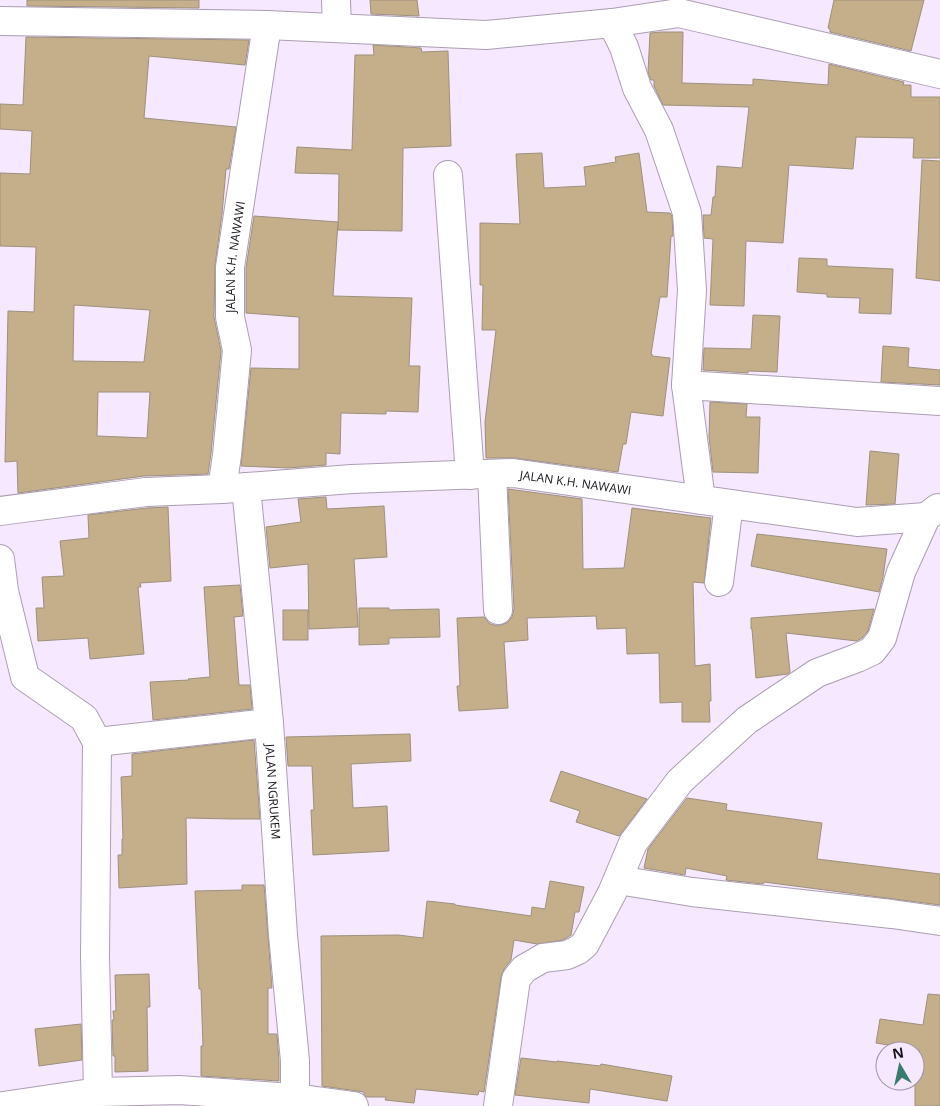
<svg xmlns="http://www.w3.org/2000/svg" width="940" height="1106" font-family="'Open Sans',sans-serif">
	<rect width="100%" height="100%" fill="#f6e8fe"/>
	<g fill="#c5af8a" stroke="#9d907c" fill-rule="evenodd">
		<path d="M27,0H199V8L27,6Z"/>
		<path d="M370,0H417L419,16L371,14Z"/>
		<path d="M834,0H924L911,51L830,32V29L828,28Z"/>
		<path d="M661,32H683L682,83L753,85V79L828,85L829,64L904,82L903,85H911V97H940V158H913L914,138L856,137L853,169L789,165L783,243L746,241L744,306L710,305L713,239L704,238L703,215H711L713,197H715L717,166L742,168L749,107L663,105L654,86V80H651L648,72L650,33Z"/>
		<path d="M26,37L249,40L245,65L149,56L144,118L236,127L229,169H226L222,214L215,265L214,317L221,351L211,453L208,474L144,476L18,493L17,461L5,462L8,311L34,312L36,247L0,246V173L30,174L32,131L0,129V104L23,105ZM74,305L150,310L144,362L73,361ZM98,392H150L147,438L97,436Z"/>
		<path d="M373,45L421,48L422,52L448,51L451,146L403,148L402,231L338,230L339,174L295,173L297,147L352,150L355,55H374Z"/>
		<path d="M542,153L544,188L586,186L584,167L616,162L615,157L639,153L647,212L670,213L672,216L673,236H671L667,297H660L651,354H652V356L670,358L663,416L631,412L626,444H623L618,472L515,458H486L485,422L496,330H482L483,285H480V223L520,224L516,154Z"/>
		<path d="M922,160L940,161V281L916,278Z"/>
		<path d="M254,216L338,222L333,296L412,298L409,366H420L418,412L386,411V414L341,413L340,454L326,453V465L288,468L241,466L251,368L299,369V317L246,313V268Z"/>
		<path d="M799,258L827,259V266L893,269L891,314L859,313L860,298L827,297V294L797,292Z"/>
		<path d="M753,315L780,316L777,372L748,371V373L703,370L704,348L751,349Z"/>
		<path d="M883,346L909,348L908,367L940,370V385L881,382Z"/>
		<path d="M710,402L747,404L746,417H760L758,473L713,472L709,437Z"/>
		<path d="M870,451L899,454L895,504L866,505Z"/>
		<path d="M508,489L582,499L583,569L624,568L632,508L711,518L704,583L693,582L695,666L710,664L711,701H709L710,722H682V702L660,703L659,653L627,654L626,628L597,629L596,616L527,618L528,640L504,642L508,708L459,711L457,686H460L457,618L484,617L490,624L498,626L507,623L512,617L514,609Z"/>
		<path d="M326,497L327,509L384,506L387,557L354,559L358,627L309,629L308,564L270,568L266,527L301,522L298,499Z"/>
		<path d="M168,507L171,581L140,583L141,587H138L144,654L90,659L88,638L38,641L36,608H44L42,577L64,576L60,541L89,538L88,515L147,508Z"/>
		<path d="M757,534L887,549L883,577L879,592L751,566Z"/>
		<path d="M240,585L243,616L234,617L239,685H250L252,709L153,720L150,682L189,680L188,679L210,677L204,587Z"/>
		<path d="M359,608H389V610L439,609L440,637L389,638V644L359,645Z"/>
		<path d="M874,609L868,631L862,638L857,641L786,633L790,672L788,674L756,678L752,629H751V618Z"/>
		<rect x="283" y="610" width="25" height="30"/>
		<path d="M410,734L411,761L351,764L353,808L387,806L389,851L313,855L311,810H314L312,766H288L286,737Z"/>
		<path d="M254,740L260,819H233L186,818L187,884L119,888L118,855H122V839H123L121,777L132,776V754Z"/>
		<path d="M561,771L647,799L619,836L576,822L580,811L550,801Z"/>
		<path d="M687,798L727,804L726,810L822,823L817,859L940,874V905L764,882L763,884L726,880L727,876L686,868L685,875L644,868L648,849Z"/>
		<path d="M550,881L584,887L579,912H575L571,935L563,940L537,944L514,940L511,960L504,969L501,977L484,1092L479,1091L478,1095L416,1089L414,1103L385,1100L386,1097H366L364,1094V1092L322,1086L321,936L398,935L423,938L427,901L455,904V905L531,916L532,907L545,909Z"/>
		<path d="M242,885H264L272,988H268V1034H277L279,1062V1081L201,1076V1046H203L201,989H199L195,891L242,890Z"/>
		<path d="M149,974L150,1007H147L148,1071L115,1072V1056H113L112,1020H114L113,1011H116L115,975Z"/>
		<path d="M928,994L940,995V1106H915V1072L919,1050L876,1043L880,1019L923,1025Z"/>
		<path d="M81,1024L82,1060L39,1066L35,1029Z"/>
		<path d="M521,1058L557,1062V1061L600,1066L601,1064L672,1076L667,1101L590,1089L589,1103L515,1095Z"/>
	</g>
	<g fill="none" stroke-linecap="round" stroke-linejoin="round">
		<defs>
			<g id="minor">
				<path d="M336,0L337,28"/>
				<path d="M0,21L267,25L486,35L612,23L624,47L637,88L659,130L687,213L692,290L686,385L701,500"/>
				<path d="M612,23L679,13L940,74"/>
				<path d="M448,175L470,475"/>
				<path d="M686,385L940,401"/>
				<path d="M492,474L498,610"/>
				<path id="s1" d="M246,487L269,723L283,935L295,1061V1098"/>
				<path id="s2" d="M222,489L227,455L237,350L230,317V267L267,25"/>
				<path id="s3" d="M0,511L146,492L222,489L352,479L513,473L857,522L926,517"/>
				<path d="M0,559L4,591L25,677L84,718L97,742L95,956L98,1092"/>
				<path d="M719,582L729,504"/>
				<path d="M97,742L269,723"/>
				<path d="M618,880L692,892L892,914L940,921"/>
				<path d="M3,1106L98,1092L179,1090L295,1098L354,1106"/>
				<path d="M498,1106L516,979L524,969L543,958L567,955L578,950L585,944L612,893L633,843L680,781L747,720L817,673L857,658L872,651L882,638L901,572L926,517L938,508"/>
			</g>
		</defs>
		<use href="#minor" stroke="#ab9eb2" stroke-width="30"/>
		<use href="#minor" stroke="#fff" stroke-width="28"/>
	</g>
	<g text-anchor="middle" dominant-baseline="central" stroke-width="5" stroke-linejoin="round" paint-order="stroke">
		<g font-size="12" fill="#1a151d" stroke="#f6e8fe">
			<text stroke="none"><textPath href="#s2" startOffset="234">JALAN K.H. NAWAWI</textPath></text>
			<text stroke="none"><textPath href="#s3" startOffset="578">JALAN K.H. NAWAWI</textPath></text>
			<text stroke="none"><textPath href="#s1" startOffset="306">JALAN NGRUKEM</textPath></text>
		</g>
	</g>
	<g transform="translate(900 1066) rotate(351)"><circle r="24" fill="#f6e8fe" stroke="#9e94a4"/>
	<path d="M0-4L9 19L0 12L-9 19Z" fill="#387c6f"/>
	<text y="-8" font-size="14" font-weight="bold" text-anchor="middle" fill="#1a151d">N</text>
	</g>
</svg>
